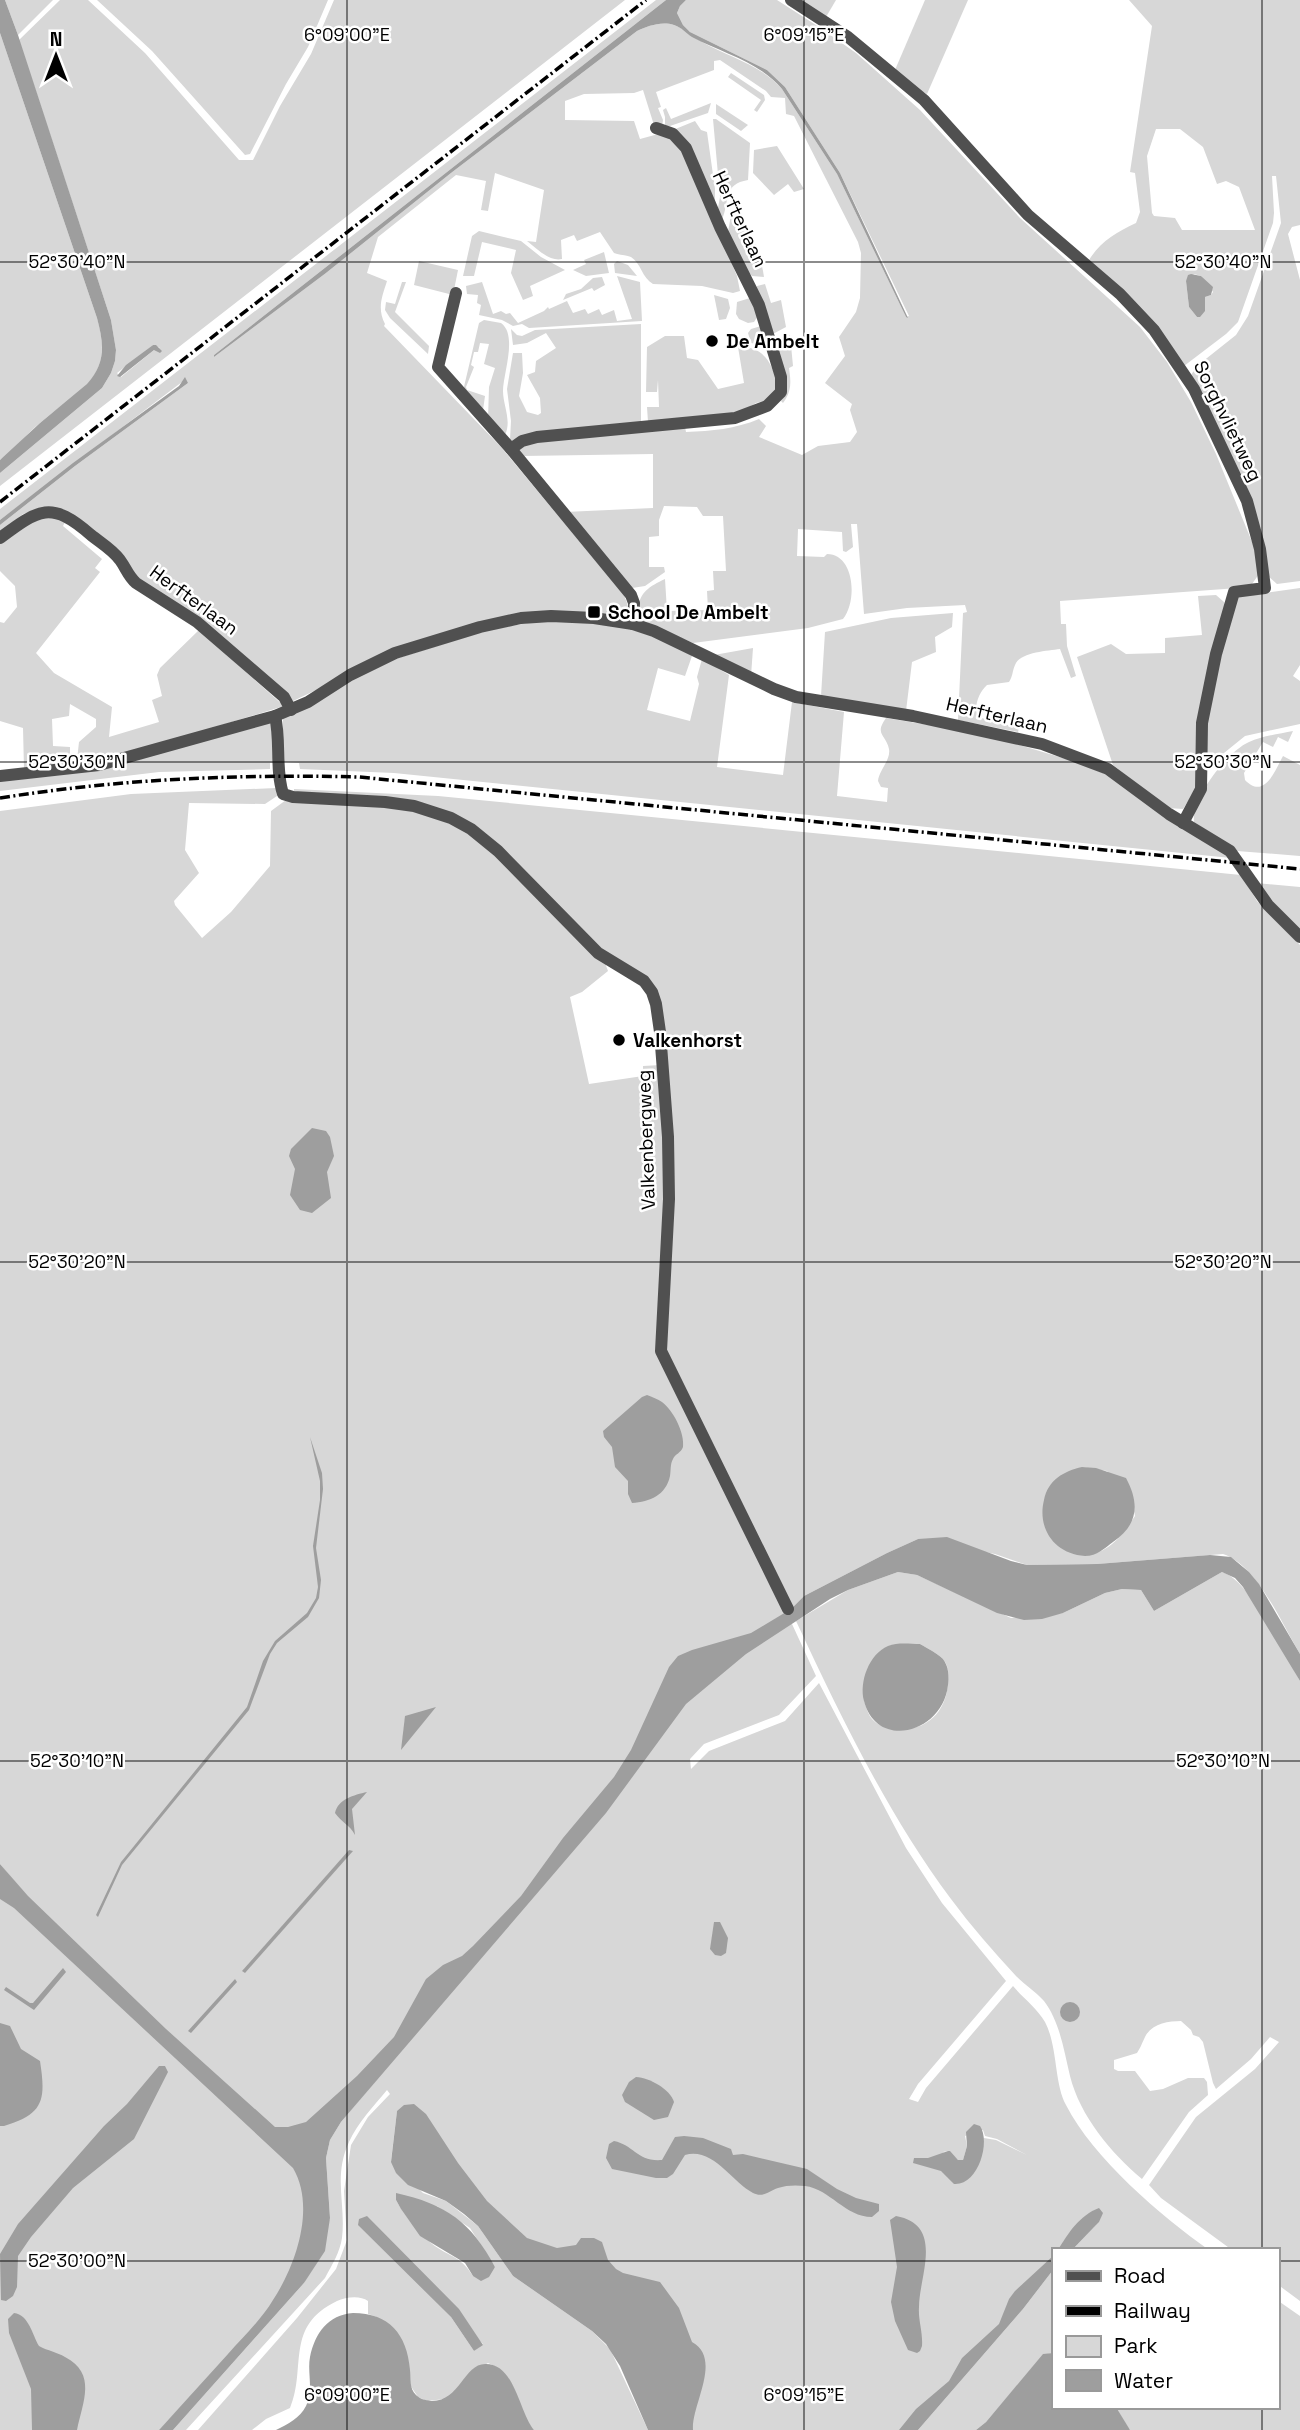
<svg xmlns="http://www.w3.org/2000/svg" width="1300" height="2430" font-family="'Space Grotesk',sans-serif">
	<rect width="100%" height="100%" fill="#fff"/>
	<g fill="#d7d7d7" fill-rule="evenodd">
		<path d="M5,0H53L18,35Z"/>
		<path d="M60,0H88L145,53L239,160H253L280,106L311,54L334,0H625L0,486V473L102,388L111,373L115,361L116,350L111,320L19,40ZM153,345L160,348L154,350L121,377L117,373Z"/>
		<path d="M97,0H328L308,47L286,84L250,154L245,155L152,51Z"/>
		<path d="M656,0H666L214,355V357L326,273L451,173L637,31C648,26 661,21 674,25C684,28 693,37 702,42C729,57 761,65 782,89L837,174L906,317L909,316L840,173L785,87L767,70L690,32L683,25L677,13L680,6L686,0H777L819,27L856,53L920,110L1020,218L1140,327L1167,362L1191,402L1216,454L1257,554L1259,574L1252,584L1238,588L1060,601L1061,624H1066L1067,646L1076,676L1071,678L1060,649C1047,651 1020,652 1015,665C1012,672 1013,676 1009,682L987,685C979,692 973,707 978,717L1019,728L1018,732L958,720L963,613L967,612L965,605L907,608L864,614L857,524H851L853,547L846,552L843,551L842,532L798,529L797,556L824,557L827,554C854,554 858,600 843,619L808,628L693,643L642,621C633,598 645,588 665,579L667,611L708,610L707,591L714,590L713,571H726L723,516H703L697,507L664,506L659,520V536L649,537V567H664L665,572L645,586L632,588L565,512L653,508V454L522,456L519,452L522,444L685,427L686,432C712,431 735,429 759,419L766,426L759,437L802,455L818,446L850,442L857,432L850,410L852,404L825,383L845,356L839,337L856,312L860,298L861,253L858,242L794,116L786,114L785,98L771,97L766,91L720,60L714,61V70L656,92L661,107L658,108L663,120L662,127L653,122L643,90L634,93L584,94L565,101V120L634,121L640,139L662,133L685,152L737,276L740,291L733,293L702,286L653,284C642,278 641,263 631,257C626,255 619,255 614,253L600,232L577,241L574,235L561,240L562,259C550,262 537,249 527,241L536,242L544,190L495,173L488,211L481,210L486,181L456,175L378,237L367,273L387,281C382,297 377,308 385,324L384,326L501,447L624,595L627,603V614L619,617L522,612L333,682L293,701L132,574L86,524L40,509L23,514L0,532V525L75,466L188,383L182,382L0,520V509Z"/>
		<path d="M799,0H836L826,17Z"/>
		<path d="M925,0H968L927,94L919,90L895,70Z"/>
		<path d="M1129,0H1300V225L1292,227L1288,234L1300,280V581L1277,584L1268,576L1266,556L1191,375L1197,366L1236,335L1248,316L1281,223L1276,176H1272L1274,213L1273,223L1238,322L1226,334L1184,366L1088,262C1099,242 1115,233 1136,223L1140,212L1135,173L1130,172L1152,26ZM1156,129H1180L1203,147L1217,184L1226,181L1239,187L1255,230H1182L1175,218L1154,216L1152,213L1147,156ZM1194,274L1201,276L1213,292L1211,295L1205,297L1197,317L1189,307L1186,281Z"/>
		<path d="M0,33L97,318C115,379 81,388 40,423C26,434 15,450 0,460Z"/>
		<path d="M731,73L764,95L765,100L757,112L754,110L761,100L728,77Z"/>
		<path d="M711,103L708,113L667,127L665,126V117L663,110L666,108L671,119Z"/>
		<path d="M716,104L748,125L741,131L716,114Z"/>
		<path d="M713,119H716L750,143L748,180C723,184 730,200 722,220L717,213L720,197Z"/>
		<path d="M695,121L701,130L707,132L715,189V201L673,130Z"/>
		<path d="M777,146L804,189L794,192L788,184L774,195L753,173L754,150Z"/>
		<path d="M737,214C753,235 760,251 764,277L752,276L745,269L728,232L731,215Z"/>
		<path d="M479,231L521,241L541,257L565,270L530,286L533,296L523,300L511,273L516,250L482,242L474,276H463L472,236Z"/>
		<path d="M604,252L609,273L586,276L573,270L586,264L584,260Z"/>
		<path d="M419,261L458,270L453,295L414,285Z"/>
		<path d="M617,261L628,265L637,276L615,273L614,264Z"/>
		<path d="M617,276L640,282L642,321L529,328L522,324L513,326L502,320L479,315L481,305L477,303L478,295L467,294L466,286L482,282L493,314L501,311L506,314L510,313L518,323L544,311L548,307L549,309L567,301L573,313L585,309L588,314L599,309L602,315L614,310L617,321L632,319Z"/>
		<path d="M602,277L605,285L594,291L592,288L563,300L566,294L581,289L593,278Z"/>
		<path d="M402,282H406L395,312L429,346L428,354L390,318L385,310L386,302L395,304Z"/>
		<path d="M765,284L771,303L781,300L786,327L771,335L755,290L757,286Z"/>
		<path d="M714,295L728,299L730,308L726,319L719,320Z"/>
		<path d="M750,298L758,316L754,322L748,323L739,319L736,314L737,302Z"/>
		<path d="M484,320L501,323C518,335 503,374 503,391C503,405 512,421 505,435L488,419L489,387L495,368L484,364L489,344L480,343L478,352H474L471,365L474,367L466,387L467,390L485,396L483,410L463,391L479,323Z"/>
		<path d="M641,324V422L513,442L510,440L511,421L507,389L513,353H522L523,373L519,396L527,412L538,415L541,413L540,398L527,375L535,372L536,361L556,348L546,333L527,343L513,345L511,329L517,335L522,336L535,330Z"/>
		<path d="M761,326L765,342L761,345L751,343L748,333L751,329Z"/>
		<path d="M790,335L793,366L789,368C791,382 792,391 783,403L781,401L784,397L773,341Z"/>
		<path d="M665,336H684L687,358L698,360L718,389L744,383L738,347C766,346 772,365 779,387L772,399L756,403L739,413L648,422L647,407H659L658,380L657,392H646L647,347Z"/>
		<path d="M46,515L65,522L63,526L102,559L95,568L100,572L36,653L54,673L112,707L109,737L159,722L152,700L162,696L157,675L160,668L199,630L284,706L137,751L77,760L79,742L96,727V719L70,704L69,716L52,719L53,746L70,747V766L24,769L23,728L0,721V622L4,623L17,607L15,586L0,571V543L33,518Z"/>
		<path d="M1300,588V665L1293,676L1300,681V724L1245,736L1224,753L1209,762C1195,741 1228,625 1236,597Z"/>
		<path d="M1216,595L1224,602L1226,607L1199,784L1183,809L1168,808L1113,765L1077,657L1111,644L1126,654L1165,653V638L1202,635L1198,596Z"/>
		<path d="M953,613L952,627L935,637L936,652L912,662L906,711L821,696L825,632L891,618Z"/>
		<path d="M545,620C581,623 619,622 653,636C667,641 680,649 692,656L685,676L658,668L647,710L690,721L699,684L697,677L702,659L729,675L717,767L783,775L792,702L844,712L837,796L887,802L888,788L881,787L878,781C879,770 891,760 889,749C886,734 874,735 886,718L941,727L1009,742L1073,761L1108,775L1231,858L394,773L300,769L299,763L282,762L283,719L379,664L488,630Z"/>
		<path d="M753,648L751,676L714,655Z"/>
		<path d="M266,722L272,723L276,763H270V769L159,772L0,791V780L61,775Z"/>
		<path d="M1293,731L1288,742L1278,737L1273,747L1263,742L1244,773L1245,780C1264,800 1275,771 1283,756L1300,765V856L1237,851L1194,822C1191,798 1228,751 1249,742C1262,736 1279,734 1293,731Z"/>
		<path d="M276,788L277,796L265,804L189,803L185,850L199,873L174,901L175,905L202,938L231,912L270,866L271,811L286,800L333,801L433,813L482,841L605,963L608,971L582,992L570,997L589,1084L643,1076V1066L661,1065L666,1202L663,1363L792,1624L816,1676L779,1715L704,1744L690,1759L691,1769L709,1751L785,1721L819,1683L906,1848L942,1903L1006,1981L918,2084L909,2099L918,2102L926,2088L1013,1986C1023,1998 1037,2008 1045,2022C1058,2047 1054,2083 1066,2105C1093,2158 1161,2216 1209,2250H1072L1099,2222L1065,2250H1053V2263L909,2430H665L584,2294L424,2149L397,2111L391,2161L423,2193L446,2201L478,2226L513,2276L592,2331L610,2349L648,2430H534C514,2406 520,2376 488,2363L470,2373L452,2395L445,2399L427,2401L418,2397L410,2385V2371L377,2317L368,2314V2301C360,2295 346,2297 337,2301C284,2326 307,2368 290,2408L266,2419L252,2430H198L297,2318L336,2269L347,2240L344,2191L351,2145L368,2117L390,2094L387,2090C374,2106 358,2122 349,2142C333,2176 346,2204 342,2238C340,2252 332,2265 325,2278L186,2430H173L304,2283L330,2218L326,2158L330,2140L341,2122L377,2079L314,2147L308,2255L260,2322L159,2430H0V1891L10,1876L0,1864V811L131,794ZM983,2130L985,2136L997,2139L1027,2155L996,2140L978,2137L966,2168L943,2152L948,2151L958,2160H963L967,2146L965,2136ZM396,2200L437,2206L470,2228L495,2267L473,2276C459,2254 448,2257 431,2243C417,2231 404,2215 396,2200ZM358,2222L483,2344L474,2351L451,2317Z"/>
		<path d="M294,789L438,796L1241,875L1257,901L1300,945V1654C1282,1624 1257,1565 1223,1554L1097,1564L1027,1565L995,1554L918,1539L887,1553L804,1596L791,1609L665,1354L668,1260L657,999L457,818L294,794ZM1082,1467L1107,1471L1133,1506L1135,1516C1122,1536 1110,1552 1085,1556Z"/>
		<path d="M1256,883L1300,887V931Z"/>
		<path d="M898,1572L917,1575L1011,1618L1063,1613L1105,1593L1122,1589L1141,1590L1154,1611L1222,1572C1249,1579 1285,1655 1300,1681V2301L1277,2284V2250H1232L1161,2198L1149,2185L1196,2117L1255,2069L1279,2042L1270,2037L1251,2059L1216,2089L1213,2083L1203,2042L1199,2037L1193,2035L1191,2030L1181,2021C1168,2021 1151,2024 1145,2037C1142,2043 1141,2047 1137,2053L1114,2060V2069L1118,2071H1135L1150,2091L1163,2089L1188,2078H1204L1207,2082L1208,2095L1189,2112L1142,2179C1111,2153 1080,2116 1070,2076C1064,2051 1060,2022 1044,2001C1036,1992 1025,1985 1016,1976C993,1951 971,1926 951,1899C887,1813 841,1717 796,1621L848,1590ZM920,1644C927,1648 937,1653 943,1659C948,1665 949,1672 948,1680C948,1707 931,1729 903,1729C891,1729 881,1728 873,1720C868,1715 866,1707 864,1700L891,1645Z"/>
		<path d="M1053,2270V2353L1043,2355L986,2422L976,2430H918L1023,2309Z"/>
		<path d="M1277,2300L1300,2316V2430H1130L1128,2428L1116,2407H1277Z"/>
	</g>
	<g fill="#9e9e9e">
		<path d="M0,0H5L18,35L111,320L116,350L115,361L111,373L102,388L0,473V460L40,423L87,384C106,363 104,344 97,318L0,33Z"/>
		<path d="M666,0H686L680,6L677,13L683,25L690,32L767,70L785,87L840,173L908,318L906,317L837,174L782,89C760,62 722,53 692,37C686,33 681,27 674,25C661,21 648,26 637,31L451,173L326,273L214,357V355Z"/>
		<path d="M1191,274L1201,276L1213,287L1211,295L1205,297V311L1200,317H1197L1189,307L1186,281L1188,275Z"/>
		<path d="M153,345H156L162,351L160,353L154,350L120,377L117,376L126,365Z"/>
		<path d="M185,377L188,383L75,466L0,525V520L73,463L179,386Z"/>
		<path d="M312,1128L326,1131L330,1137L334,1156L327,1172L331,1198L312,1213L300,1210L290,1195L295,1169L289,1156L291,1149Z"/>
		<path d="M647,1395C652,1397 658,1399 662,1402C673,1410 685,1433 683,1447C681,1453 675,1454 673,1459C670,1464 671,1471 670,1476C666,1495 650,1502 632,1503L628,1494V1481L615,1467L612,1447L604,1437L603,1431L642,1397Z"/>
		<path d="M310,1437L322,1473L323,1489L316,1548L321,1580L319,1598L308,1617L277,1643L270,1654L249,1710L122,1865L98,1917L96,1915L121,1862L247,1707L263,1661L275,1641L307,1613L316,1598L318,1587L313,1546L320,1500V1481Z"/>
		<path d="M1082,1467L1096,1468L1126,1478C1140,1504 1138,1525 1113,1542C1105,1548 1097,1556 1085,1556C1054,1554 1037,1528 1044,1500C1048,1480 1064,1471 1082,1467Z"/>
		<path d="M947,1537L1011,1561L1027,1565L1097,1564L1210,1555L1231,1557L1249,1572L1259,1584L1300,1654V1681L1243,1587L1235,1578L1222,1572L1154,1611L1141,1590L1122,1589L1105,1593L1063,1613L1042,1619L1024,1620L997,1613L917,1575L898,1572L848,1590L830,1599L746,1654L686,1704L606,1813L341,2122L330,2140L326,2158L330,2218L325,2251L304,2283L173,2430H159C182,2405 205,2379 228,2354C243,2337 261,2320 273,2300C296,2265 316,2207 293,2168L14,1908L0,1899V1864L28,1896L166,2029L275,2127H288L306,2122L357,2076L394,2037L426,1979L443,1965L462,1956L473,1946L521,1896L563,1838L614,1777L631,1750L669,1667L678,1656L692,1650L751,1633L791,1609L804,1596L887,1553L918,1539Z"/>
		<path d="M920,1644C927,1648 937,1653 943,1659C949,1667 949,1676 948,1685C943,1733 877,1751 864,1701C859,1682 869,1654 888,1646C898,1642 910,1644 920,1644Z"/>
		<path d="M436,1707L401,1750L405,1716Z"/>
		<path d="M367,1792L352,1809L355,1835C350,1825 341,1822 335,1813C338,1799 354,1795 367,1792Z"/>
		<path d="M349,1850L353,1851L245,1973L242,1971Z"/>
		<path d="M714,1922H720L728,1938L726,1953L721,1956L715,1955L710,1949Z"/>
		<path d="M63,1968L66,1972L34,2010L4,1990L6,1987L30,2003H33Z"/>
		<path d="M235,1979L237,1982L191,2033L188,2031Z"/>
		<circle cx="1070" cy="2012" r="10"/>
		<path d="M0,2023L10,2026L21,2049L40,2061C46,2100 44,2114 4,2126H0Z"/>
		<path d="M159,2066H165L168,2072L134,2139L73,2188L31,2237L18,2256L17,2287L13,2296L6,2301L1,2300L0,2254L18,2224L104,2126L127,2104Z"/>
		<path d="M636,2077C650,2078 670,2089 674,2102L668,2117L654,2120L625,2102L622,2095L629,2082Z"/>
		<path d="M414,2104L426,2114L458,2163L487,2201L527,2238L557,2248L576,2245L581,2238H594L602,2242L608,2260L616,2269L623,2273L660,2282L679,2308L692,2342C723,2359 691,2405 693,2430H648L620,2366L606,2344L592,2331L513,2276L478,2226L464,2214L446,2201L408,2185L396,2173L391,2162L397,2111L404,2105Z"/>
		<path d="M974,2124L980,2126C991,2142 978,2186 954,2184L941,2171L913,2163L914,2158H928L948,2151H950L958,2160H963L967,2146L966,2132Z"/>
		<path d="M684,2136L703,2138L731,2149L733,2155L743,2154L807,2169L837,2189L856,2198L879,2204V2211L872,2217C845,2217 830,2189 805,2186C797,2185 786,2185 778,2188C769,2191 763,2198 753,2193C732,2182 713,2147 685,2155L673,2174L667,2178H656L612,2169L606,2158L609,2144L614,2141C634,2145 637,2162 662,2160L675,2137Z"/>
		<path d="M396,2193C446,2204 471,2222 495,2267L489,2277L481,2281L473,2276L465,2263L420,2236L401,2209L396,2200Z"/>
		<path d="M1099,2208L1103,2213L1099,2222L1072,2250H1058C1068,2233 1080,2215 1099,2208Z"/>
		<path d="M367,2216L459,2309L483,2345L474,2351L451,2317L358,2225L359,2219Z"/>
		<path d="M896,2216C945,2225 919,2276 919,2307C918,2320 923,2332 922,2346L920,2351L917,2353L908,2350L895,2321L891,2302L897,2267L890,2220Z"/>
		<path d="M1053,2256V2270L1023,2309L918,2430H899L916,2409L949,2381L962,2358L999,2324L1009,2299L1015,2291Z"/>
		<path d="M14,2313C29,2315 32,2334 39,2346C48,2351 57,2352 65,2357C97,2374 83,2401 77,2430H32L31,2389L9,2333L8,2319Z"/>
		<path d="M353,2313C389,2313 407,2334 410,2370C411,2379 409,2388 416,2395C420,2399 425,2400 431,2401C460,2402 464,2363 486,2364C515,2364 519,2412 534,2430H276C288,2424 300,2418 306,2406C314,2390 307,2373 310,2357C315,2333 328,2315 353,2313Z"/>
		<path d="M1053,2353V2407H1116L1130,2430H976L986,2422L1043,2354Z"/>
	</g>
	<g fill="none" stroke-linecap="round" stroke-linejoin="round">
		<g stroke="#505050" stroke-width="12">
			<path d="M791,0L848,37L924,100L1028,215L1120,294L1154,330L1194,389L1247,501L1260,549L1265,588L1234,592L1216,654L1202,723L1201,789L1183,823"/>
			<path d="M456,293L438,367L511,449L631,595L634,603L633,624"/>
			<path d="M511,449L522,441L537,437L735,418L767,406L781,392V377L759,305L720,227L686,148L673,134L656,128"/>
			<path d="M0,538C39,509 51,500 91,535C101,543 113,550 120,560C126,568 128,576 136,583L197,622L284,697L291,710"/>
			<path d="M275,716C281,741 275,769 283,794L293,797L385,802L414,806L451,818L471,829L498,851L598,953L644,981L652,992L656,1004L660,1032L668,1137L669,1199L661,1351L788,1609"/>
			<path d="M0,776L99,765L275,716L308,702L350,675L395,653L480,627L521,618L551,616L594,618L633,624L654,631L774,689L796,697L913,716L1042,744L1108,769L1169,814L1230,851L1268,905L1300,937"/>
		</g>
		<g stroke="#000" stroke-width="3.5" stroke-dasharray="10 3.5 2 3.5" stroke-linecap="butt">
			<path d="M0,502L646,0"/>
			<path d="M0,798C119,779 238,774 359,777L1300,869"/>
		</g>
	</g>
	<path fill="none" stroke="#000" stroke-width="2" stroke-opacity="0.45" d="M347,0V2430M804,0V2430M1262,0V2250M0,262H1300M0,762H1300M0,1262H1300M0,1761H1300M0,2261H1053M1277,2261H1300M1262,2407V2430"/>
	<g fill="#000" stroke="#fff" stroke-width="2.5">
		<circle cx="712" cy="341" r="7"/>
		<rect x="587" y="605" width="14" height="14" rx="3.5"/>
		<circle cx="619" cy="1040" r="7"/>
	</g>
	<g text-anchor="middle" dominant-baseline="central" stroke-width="5" stroke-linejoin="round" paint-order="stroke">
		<g font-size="19" fill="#000" stroke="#fff">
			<text transform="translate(740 219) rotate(65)">Herfterlaan</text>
			<text transform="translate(1228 421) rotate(64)">Sorghvlietweg</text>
			<text transform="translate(194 600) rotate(36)">Herfterlaan</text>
			<text transform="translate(997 715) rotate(13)">Herfterlaan</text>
			<text transform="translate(646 1140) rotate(-92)">Valkenbergweg</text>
		</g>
		<g font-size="19" font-weight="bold" fill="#000" stroke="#fff" text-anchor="start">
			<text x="726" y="341">De Ambelt</text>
			<text x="608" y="612">School De Ambelt</text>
			<text x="633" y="1040">Valkenhorst</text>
		</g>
	</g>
	<g font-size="18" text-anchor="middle" fill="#000" stroke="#fff" stroke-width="5" stroke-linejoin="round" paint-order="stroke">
		<text x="347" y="41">6°09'00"E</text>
		<text x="804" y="41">6°09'15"E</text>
		<text x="77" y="268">52°30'40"N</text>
		<text x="1223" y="268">52°30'40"N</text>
		<text x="77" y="768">52°30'30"N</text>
		<text x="1223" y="768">52°30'30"N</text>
		<text x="77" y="1268">52°30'20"N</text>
		<text x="1223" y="1268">52°30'20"N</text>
		<text x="77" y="1767">52°30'10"N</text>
		<text x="1223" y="1767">52°30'10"N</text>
		<text x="77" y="2267">52°30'00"N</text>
		<text x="347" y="2401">6°09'00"E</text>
		<text x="804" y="2401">6°09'15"E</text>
	</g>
	<rect x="1052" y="2248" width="228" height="161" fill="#ffffff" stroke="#999999" stroke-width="2"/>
	<rect x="1066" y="2271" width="35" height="10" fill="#505050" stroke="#999999" stroke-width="2"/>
	<text x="1114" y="2283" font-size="21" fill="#000000">Road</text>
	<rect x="1066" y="2306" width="35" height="10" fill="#000000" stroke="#999999" stroke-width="2"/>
	<text x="1114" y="2318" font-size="21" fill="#000000">Railway</text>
	<rect x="1066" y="2336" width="35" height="21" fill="#d7d7d7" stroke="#999999" stroke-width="2"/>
	<text x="1114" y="2353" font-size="21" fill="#000000">Park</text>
	<rect x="1066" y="2370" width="35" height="21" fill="#9e9e9e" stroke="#999999" stroke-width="2"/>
	<text x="1114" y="2388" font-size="21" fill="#000000">Water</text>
	<g transform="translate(56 56)" stroke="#ffffff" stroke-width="5" paint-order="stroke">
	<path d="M0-5L12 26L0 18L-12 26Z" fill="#000000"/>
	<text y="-10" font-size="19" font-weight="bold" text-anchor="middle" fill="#000000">N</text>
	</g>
</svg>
